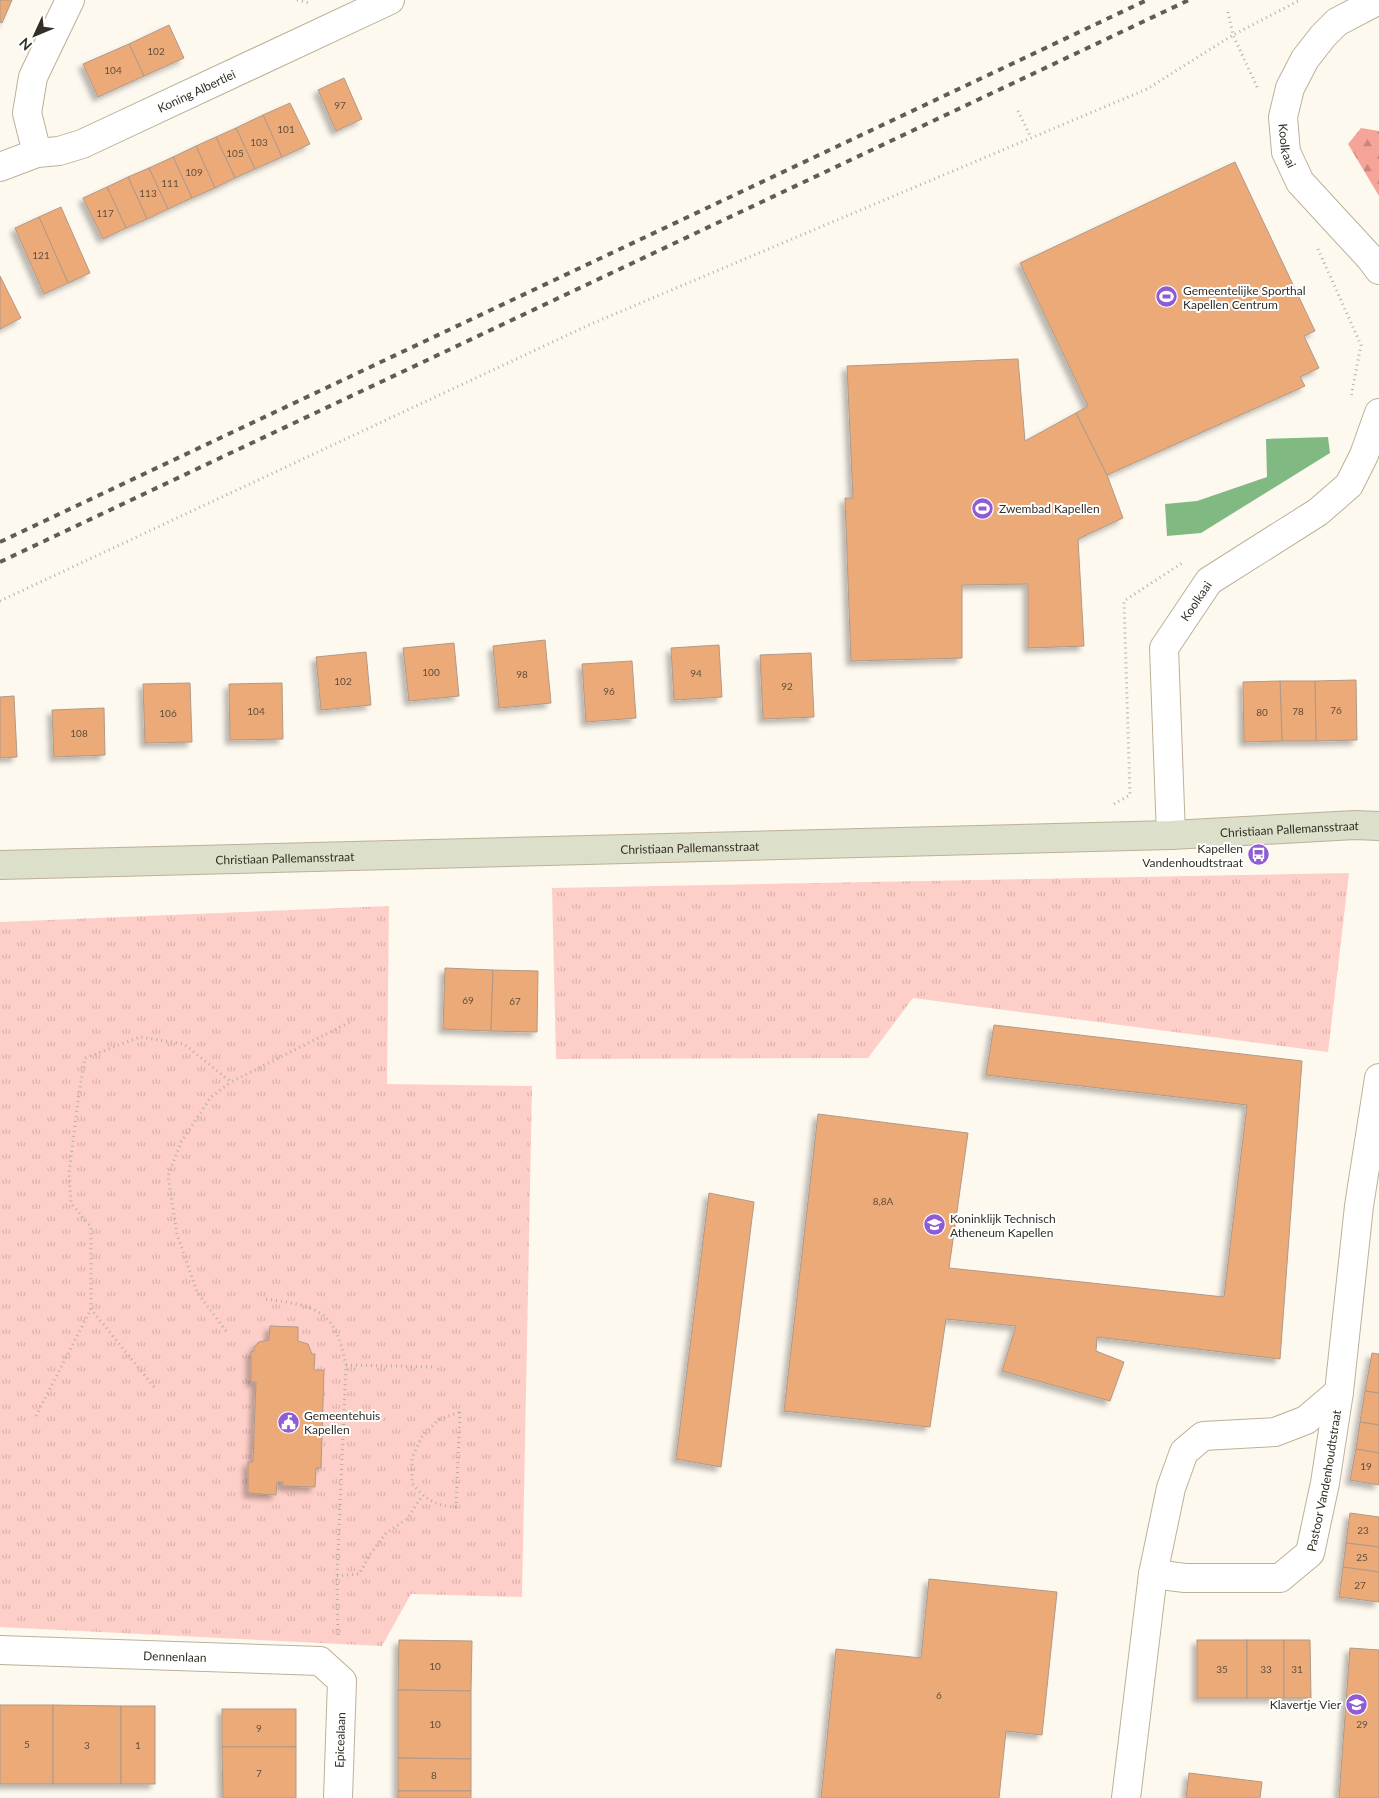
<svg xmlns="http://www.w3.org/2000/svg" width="1379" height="1798" font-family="Lato,sans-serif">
	<defs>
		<pattern id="forest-firs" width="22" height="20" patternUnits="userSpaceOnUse" patternTransform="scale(1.25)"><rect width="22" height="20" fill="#f7a498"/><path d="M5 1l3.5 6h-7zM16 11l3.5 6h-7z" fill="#c9867c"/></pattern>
		<pattern id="park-tufts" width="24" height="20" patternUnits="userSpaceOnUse" patternTransform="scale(1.25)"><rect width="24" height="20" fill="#fecfc8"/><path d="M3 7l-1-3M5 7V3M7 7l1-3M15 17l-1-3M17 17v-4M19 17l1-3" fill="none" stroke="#dab2ac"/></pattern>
		<filter id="shadow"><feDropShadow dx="-4.5" dy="4.5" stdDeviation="2.5" flood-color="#0004"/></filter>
	</defs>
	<rect width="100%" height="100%" fill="#fef9ef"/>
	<path fill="url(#forest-firs)" d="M1361,128L1379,131V196L1348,144Z"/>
	<g fill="url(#park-tufts)">
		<path d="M1349,873L1328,1052L913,998L868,1058L556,1059L552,888Z"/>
		<path d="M389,906L387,1084L532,1086L522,1597L411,1594L382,1646L0,1627V922Z"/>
	</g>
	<path fill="#80ba82" d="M1328,437L1330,453L1201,533L1167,536L1165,504L1197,501L1267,477L1266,439Z"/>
	<g fill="#ecaa79" stroke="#b09988" filter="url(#shadow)">
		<path d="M0,0H12L2,23L0,22Z"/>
		<path d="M169,25L184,58L144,76L129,44Z"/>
		<path d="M129,44L144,76L98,97L83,64Z"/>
		<path d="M344,78L362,119L336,131L318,90Z"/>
		<path d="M290,103L310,144L282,157L263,115Z"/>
		<path d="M263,115L282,157L255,169L236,128Z"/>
		<path d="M236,128L255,169L235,178L216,137Z"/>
		<path d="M216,137L235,178L215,188L196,146Z"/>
		<path d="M196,146L215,188L192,198L173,157Z"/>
		<path d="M173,157L192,198L168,209L149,168Z"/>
		<path d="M1235,162L1315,331L1304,336L1319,368L1300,377L1305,386L1107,475L1076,413L1088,406L1020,263Z"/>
		<path d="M149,168L168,209L147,219L128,177Z"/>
		<path d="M128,177L147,219L126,228L107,187Z"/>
		<path d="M107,187L126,228L103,239L83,198Z"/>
		<path d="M61,207L90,273L68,283L39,217Z"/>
		<path d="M39,217L68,283L44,294L15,228Z"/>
		<path d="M0,276L21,318L0,329Z"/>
		<path d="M1018,359L1025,441L1076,413L1107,475L1123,518L1078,539L1084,646L1028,648V584L962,585V658L851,661L845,498H853L847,366Z"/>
		<path d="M545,640L551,703L499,708L493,646Z"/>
		<path d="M454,643L459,696L409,701L403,648Z"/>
		<path d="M719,645L722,697L674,700L671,648Z"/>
		<path d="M366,652L371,705L321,710L316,657Z"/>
		<path d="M811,653L814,717L763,719L760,655Z"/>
		<path d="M632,661L636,718L586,722L582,664Z"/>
		<path d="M1356,680L1357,740L1316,741L1315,681Z"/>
		<path d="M1280,681H1315L1316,741H1282Z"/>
		<path d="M1280,681L1282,741L1244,742L1243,682Z"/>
		<path d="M190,683L192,742L145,743L143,684Z"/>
		<path d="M282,683L283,739L230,740L229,684Z"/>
		<path d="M14,696L17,757L0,758V697Z"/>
		<path d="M104,708L105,755L54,757L52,710Z"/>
		<path d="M445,968L493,970L491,1031L443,1029Z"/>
		<path d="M493,970L538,971L537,1032L491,1031Z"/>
		<path d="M994,1025L1302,1061L1280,1359L1097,1337L1096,1351L1124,1362L1110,1401L1002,1371L1016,1326L946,1319L930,1427L784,1411L818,1114L968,1133L949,1268L1224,1297L1247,1105L986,1075Z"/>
		<path d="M709,1193L754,1202L721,1467L676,1459Z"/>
		<path d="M270,1326L298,1327V1341L308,1344L312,1354H315L314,1370H324L321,1468H316L315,1487L282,1486L283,1482H277L276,1495L248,1493V1462H253L256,1382H251V1352L254,1351L255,1346L259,1342L269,1340Z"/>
		<path d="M1372,1353L1379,1354V1393L1365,1391Z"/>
		<path d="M1365,1391L1379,1393V1425L1360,1422Z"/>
		<path d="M1360,1422L1379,1425V1453L1356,1449Z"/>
		<path d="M1356,1449L1379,1453V1485L1350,1480Z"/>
		<path d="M1350,1513L1379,1517V1547L1346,1543Z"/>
		<path d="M1346,1543L1379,1547V1572L1343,1567Z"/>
		<path d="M1343,1567L1379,1572V1602L1339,1597Z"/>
		<path d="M929,1579L1057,1592L1042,1735L1006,1731L999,1798H821L836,1649L921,1658Z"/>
		<path d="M399,1640L472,1641L471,1691L398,1690Z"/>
		<rect x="1197" y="1640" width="50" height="58"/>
		<rect x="1247" y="1640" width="37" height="58"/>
		<path d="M1284,1640H1310L1311,1698H1284Z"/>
		<path d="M1350,1648L1379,1650V1798H1339Z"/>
		<path d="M398,1690L471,1691V1759L398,1758Z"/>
		<rect x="0" y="1705" width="53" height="79"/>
		<path d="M53,1705L121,1706V1784H53Z"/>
		<rect x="121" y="1706" width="34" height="78"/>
		<rect x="222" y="1709" width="74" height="38"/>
		<path d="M222,1747H296V1798H223Z"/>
		<path d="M398,1758L471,1759V1791H398Z"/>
		<path d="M1189,1773L1262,1782L1260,1798H1186Z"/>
		<rect x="398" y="1791" width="73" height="7"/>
	</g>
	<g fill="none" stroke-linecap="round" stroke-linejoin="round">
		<defs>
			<g id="street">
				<path id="s1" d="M1379,0L1337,22L1323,36L1305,59L1290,88L1283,117L1286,152L1300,182L1371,259L1379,270"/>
				<path d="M37,153L27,113L33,77L70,0"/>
				<path id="s2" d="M0,167L37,153L59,151L82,144L390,0"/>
				<path id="s3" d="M1171,835L1164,648L1209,581L1318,512L1349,485L1364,455L1379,413"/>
				<path id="s4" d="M1153,1574L1185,1578H1280L1310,1553L1325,1483L1339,1392L1359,1206L1379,1078"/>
				<path id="s5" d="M0,1650L320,1661L342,1681L338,1798"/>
				<path d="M1126,1798L1153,1574L1171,1488L1184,1452L1203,1436L1275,1432L1306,1420L1339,1392"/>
			</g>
			<g id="secondary">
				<path id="s6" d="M0,865L1171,835L1355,825L1379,826"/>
			</g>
		</defs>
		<use href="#street" stroke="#bcb198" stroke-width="30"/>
		<use href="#secondary" stroke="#bcb198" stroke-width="30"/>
		<g stroke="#b4b0a6" stroke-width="3" stroke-dasharray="1 4" stroke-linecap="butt">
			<path d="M297,0L309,3"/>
			<path d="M1228,12L1233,35L1258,89"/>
			<path d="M1018,111L1031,138"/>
			<path d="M1318,249L1361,345L1351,397"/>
			<path d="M0,601L591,324L1147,89L1233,35L1300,0"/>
			<path d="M1114,804L1130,795L1124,601L1182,563"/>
			<path d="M266,1299C297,1304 327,1304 339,1339C342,1347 344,1357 346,1365L337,1576L338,1636"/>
			<path d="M226,1331L197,1292L177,1234L168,1176L181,1142L211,1097L231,1082"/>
			<path d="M346,1365L433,1367"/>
			<path d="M154,1387L91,1309V1227L71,1203L69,1173L79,1093L85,1058L140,1037L184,1044L231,1082L352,1021"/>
			<path d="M460,1412L456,1507C435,1506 425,1499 412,1483V1458L422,1437L438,1420Z"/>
			<path d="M36,1416L91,1309"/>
			<path d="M337,1576L359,1574L371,1553L386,1533L407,1519L422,1496"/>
		</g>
		<use href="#street" stroke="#fff" stroke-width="28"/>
		<use href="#secondary" stroke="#dcdfca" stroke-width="28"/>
		<g stroke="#615d53" stroke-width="4" stroke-dasharray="6 6" stroke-linecap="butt">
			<path d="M0,542L1147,0"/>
			<path d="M0,562L1189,0"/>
		</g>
	</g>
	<defs>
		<symbol id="stadium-disc" viewBox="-11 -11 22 22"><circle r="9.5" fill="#8f5cd5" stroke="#fff"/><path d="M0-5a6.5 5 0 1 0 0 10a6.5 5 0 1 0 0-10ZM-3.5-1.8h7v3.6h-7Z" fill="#fff"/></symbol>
		<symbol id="bus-disc" viewBox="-11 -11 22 22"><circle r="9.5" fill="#8f5cd5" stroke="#fff"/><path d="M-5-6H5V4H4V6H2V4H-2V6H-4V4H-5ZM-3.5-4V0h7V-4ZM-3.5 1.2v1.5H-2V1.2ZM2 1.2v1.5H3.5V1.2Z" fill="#fff"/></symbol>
		<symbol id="school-disc" viewBox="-11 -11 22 22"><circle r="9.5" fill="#8f5cd5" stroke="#fff"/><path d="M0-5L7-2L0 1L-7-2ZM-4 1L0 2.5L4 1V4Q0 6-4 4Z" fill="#fff"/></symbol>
		<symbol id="civic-disc" viewBox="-11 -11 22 22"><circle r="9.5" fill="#8f5cd5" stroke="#fff"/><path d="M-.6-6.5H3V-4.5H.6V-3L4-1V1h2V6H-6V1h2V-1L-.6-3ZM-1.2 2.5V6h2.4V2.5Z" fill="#fff"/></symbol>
	</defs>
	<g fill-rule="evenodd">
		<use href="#stadium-disc" x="1154" y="284" width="25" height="25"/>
		<use href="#stadium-disc" x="970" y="496" width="25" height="25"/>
		<use href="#bus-disc" x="1246" y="842" width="25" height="25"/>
		<use href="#school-disc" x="922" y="1212" width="25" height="25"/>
		<use href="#civic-disc" x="276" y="1410" width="25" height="25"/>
		<use href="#school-disc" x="1344" y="1692" width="25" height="25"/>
	</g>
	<g text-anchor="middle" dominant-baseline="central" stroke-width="4" stroke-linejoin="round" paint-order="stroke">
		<g font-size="10" fill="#614e3a">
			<text x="156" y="51">102</text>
			<text x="113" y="70">104</text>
			<text x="340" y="105">97</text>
			<text x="286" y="129">101</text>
			<text x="259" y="142">103</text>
			<text x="235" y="153">105</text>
			<text x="194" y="172">109</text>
			<text x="170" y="183">111</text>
			<text x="148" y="193">113</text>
			<text x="105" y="213">117</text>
			<text x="41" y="255">121</text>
			<text x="431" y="672">100</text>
			<text x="696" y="673">94</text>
			<text x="522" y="674">98</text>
			<text x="343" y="681">102</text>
			<text x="787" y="686">92</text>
			<text x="609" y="691">96</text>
			<text x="1336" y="710">76</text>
			<text x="256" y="711">104</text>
			<text x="1298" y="711">78</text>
			<text x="1262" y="712">80</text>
			<text x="168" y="713">106</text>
			<text x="79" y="733">108</text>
			<text x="468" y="1000">69</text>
			<text x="515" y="1001">67</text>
			<text x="883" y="1201">8,8A</text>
			<text x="1366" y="1466">19</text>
			<text x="1363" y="1530">23</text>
			<text x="1362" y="1557">25</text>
			<text x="1360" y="1585">27</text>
			<text x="435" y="1666">10</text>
			<text x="1222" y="1669">35</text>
			<text x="1266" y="1669">33</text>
			<text x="1297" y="1669">31</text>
			<text x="939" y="1695">6</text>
			<text x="435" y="1724">10</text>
			<text x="1362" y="1724">29</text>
			<text x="259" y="1728">9</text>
			<text x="27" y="1744">5</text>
			<text x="87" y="1745">3</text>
			<text x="138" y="1745">1</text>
			<text x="259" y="1773">7</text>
			<text x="434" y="1775">8</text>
		</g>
		<g font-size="12" fill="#332f25" stroke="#fff">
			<text stroke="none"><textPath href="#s2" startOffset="212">Koning Albertlei</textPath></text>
			<text stroke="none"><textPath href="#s1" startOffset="188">Koolkaai</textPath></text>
			<text stroke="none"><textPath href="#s3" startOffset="244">Koolkaai</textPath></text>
			<text stroke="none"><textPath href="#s6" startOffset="1290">Christiaan Pallemansstraat</textPath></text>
			<text stroke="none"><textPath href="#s6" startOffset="690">Christiaan Pallemansstraat</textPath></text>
			<text stroke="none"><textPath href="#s6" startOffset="285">Christiaan Pallemansstraat</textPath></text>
			<text stroke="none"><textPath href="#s4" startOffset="240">Pastoor Vandenhoudtstraat</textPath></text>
			<text stroke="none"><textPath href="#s5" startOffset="175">Dennenlaan</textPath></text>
			<text transform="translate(340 1740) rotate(-88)">Epicealaan</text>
		</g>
		<g font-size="12" fill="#332f25" stroke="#fff" text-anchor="start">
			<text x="1183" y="290">Gemeentelijke Sporthal<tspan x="1183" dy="14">Kapellen Centrum</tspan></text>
			<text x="999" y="508">Zwembad Kapellen</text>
			<text x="1243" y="848" text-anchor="end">Kapellen<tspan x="1243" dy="14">Vandenhoudtstraat</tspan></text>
			<text x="950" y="1218">Koninklijk Technisch<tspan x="950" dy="14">Atheneum Kapellen</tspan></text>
			<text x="304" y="1415">Gemeentehuis<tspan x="304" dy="14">Kapellen</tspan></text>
			<text x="1341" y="1704" text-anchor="end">Klavertje Vier</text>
		</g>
	</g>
	<g transform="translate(35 35) rotate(226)" stroke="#ffffff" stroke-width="4" paint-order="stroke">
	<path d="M0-4L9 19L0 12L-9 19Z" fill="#332f25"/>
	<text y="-8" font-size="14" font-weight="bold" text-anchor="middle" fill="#332f25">N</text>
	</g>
</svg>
